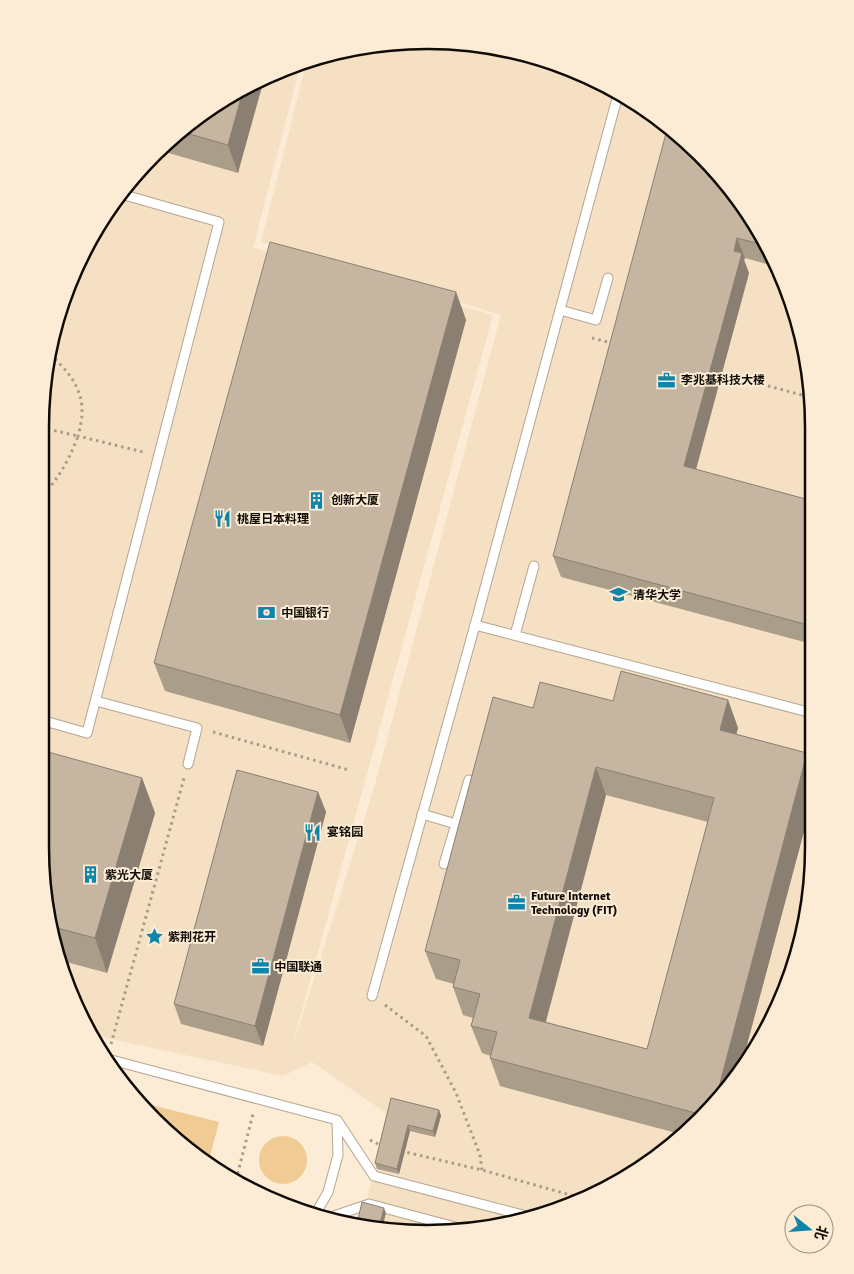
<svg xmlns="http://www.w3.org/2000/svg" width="854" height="1274" font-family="Signika,'Noto Sans SC',sans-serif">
	<rect width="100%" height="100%" fill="#fcecd5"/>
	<path fill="#f5e0c3" d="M402,41L478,43L552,61L621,92L682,136L734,192L774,256L801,327L813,402L811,898L774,1018L718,1102L621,1182L527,1221L402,1233L360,1223L382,1146L386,1113L312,1062L283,1076L92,1035L60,971L40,847L43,376L80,256L136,172L192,120L256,80L301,63L253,248L493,315L289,1058L374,788L501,315L261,242L307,61L327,53Z"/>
	<g fill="#f1cb94">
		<path d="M143,1103L219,1122L208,1164L191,1154Z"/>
		<circle cx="283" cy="1160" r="24"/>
	</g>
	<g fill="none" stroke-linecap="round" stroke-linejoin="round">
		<defs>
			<g id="service">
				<path d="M560,310L596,320L608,278"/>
				<path d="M475,625L812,713"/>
				<path d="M515,635L534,566"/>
				<path d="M96,701L197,728L188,764"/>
				<path d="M41,720L87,733L219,222L121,194"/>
				<path d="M422,814L456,824L469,780"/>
				<path d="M444,864L456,824"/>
				<path d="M372,996L475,625L619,91"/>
				<path d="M104,1058L337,1120L374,1176L534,1218"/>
				<path d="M316,1213L328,1192L338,1155L337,1121"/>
				<path d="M331,1217L369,1204L459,1228"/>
			</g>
		</defs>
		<use href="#service" stroke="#b5a691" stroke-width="11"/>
		<g stroke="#a79b8a" stroke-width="3" stroke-dasharray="2.5 4" stroke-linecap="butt">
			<path d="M592,338L615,344"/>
			<path d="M50,355C67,369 83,389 82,412C82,420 80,428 78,436L143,452"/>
			<path d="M724,374L813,398"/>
			<path d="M43,495C59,478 70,458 78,436L43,428"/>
			<path d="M213,732L349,770"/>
			<path d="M385,1005L426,1036L456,1093L480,1155L482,1170"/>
			<path d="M111,1044L184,778"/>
			<path d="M370,1140L382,1146"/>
			<path d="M401,1151L482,1170L581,1198"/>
			<path d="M236,1180L253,1114"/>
		</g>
		<use href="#service" stroke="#fff" stroke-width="9"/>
	</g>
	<g fill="#aa9d8a" fill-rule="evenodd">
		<path d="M256,80L238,173L165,152L163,147L192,120Z"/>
		<path d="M734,192L774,256L778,267L745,258L744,260L749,273L696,470L813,501L812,644L561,577L553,556Z"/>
		<path d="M456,292L466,320L350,743L165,691L154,663Z"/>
		<path d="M728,700L738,728L736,734L807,753L811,764V805L741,1067L718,1102L680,1134L500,1086L490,1058L491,1056L482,1053L471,1026L473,1018L463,1015L453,987L454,984L436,979L425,951L533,708L613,701ZM606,795L708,822L647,1049L546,1022Z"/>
		<path d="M142,778L155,813L107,973L59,960L40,847Z"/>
		<path d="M318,792L326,812L263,1046L181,1024L174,1004Z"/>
		<path d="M391,1098L439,1110L441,1116L435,1137L410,1131L399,1174L377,1169L375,1163Z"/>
	</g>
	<g fill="#8b7f71">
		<path d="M265,76L238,173L228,145L244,87L256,80Z"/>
		<path d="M737,238L745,258L744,260L749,273L691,487L684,466Z"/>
		<path d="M456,292L466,320L350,743L340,715Z"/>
		<path d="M728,700L738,728L730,758L720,730Z"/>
		<path d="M807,753L811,764V805L741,1067L718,1102L714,1106Z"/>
		<path d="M596,767L606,795L539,1046L529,1018Z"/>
		<path d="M142,778L155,813L107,973L95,938Z"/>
		<path d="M318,792L326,812L263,1046L255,1026Z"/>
		<path d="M439,1110L441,1116L435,1137L433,1131Z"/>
		<path d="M408,1125L410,1131L399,1174L397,1169Z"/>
		<path d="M384,1208L386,1213L382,1229L379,1228Z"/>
	</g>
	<g fill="#c6b6a1" stroke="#8b7f71" fill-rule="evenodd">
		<path d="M244,87L228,145L179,131L192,120Z"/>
		<path d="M668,126L682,136L734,192L768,246L737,238L734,251L742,253L684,466L813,501L812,626L553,556Z"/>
		<path d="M270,242L456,292L340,715L154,663Z"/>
		<path d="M621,671L728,700L720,730L807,753L714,1106L703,1115L490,1058L497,1032L471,1026L480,994L453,987L460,960L425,951L493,697L533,708L540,682L613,701ZM596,767L714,798L647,1049L529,1018Z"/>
		<path d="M41,750L142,778L95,938L53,927L44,872L45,870L44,869L40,847Z"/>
		<path d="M237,770L318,792L255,1026L174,1004Z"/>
		<path d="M391,1098L439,1110L433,1131L408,1125L397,1169L375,1163Z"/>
		<path d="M362,1202L384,1208L379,1228L357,1223Z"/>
	</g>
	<defs>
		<symbol id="office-bare" viewBox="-9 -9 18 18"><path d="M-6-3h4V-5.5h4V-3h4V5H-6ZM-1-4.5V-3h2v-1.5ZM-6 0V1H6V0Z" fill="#0e85aa" stroke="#fcecd5" stroke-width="2.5" paint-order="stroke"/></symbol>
		<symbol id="building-bare" viewBox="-9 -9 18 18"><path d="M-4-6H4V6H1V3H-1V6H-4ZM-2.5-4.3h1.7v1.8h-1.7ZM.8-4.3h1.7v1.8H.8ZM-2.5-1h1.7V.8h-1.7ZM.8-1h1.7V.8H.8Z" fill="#0e85aa" stroke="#fcecd5" stroke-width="2.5" paint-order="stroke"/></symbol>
		<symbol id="restaurant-bare" viewBox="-9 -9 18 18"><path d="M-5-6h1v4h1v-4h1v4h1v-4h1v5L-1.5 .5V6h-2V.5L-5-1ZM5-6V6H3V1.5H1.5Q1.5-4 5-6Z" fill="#0e85aa" stroke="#fcecd5" stroke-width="2.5" paint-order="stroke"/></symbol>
		<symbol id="university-bare" viewBox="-9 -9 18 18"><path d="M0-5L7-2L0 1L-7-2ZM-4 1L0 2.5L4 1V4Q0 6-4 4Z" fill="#0e85aa" stroke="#fcecd5" stroke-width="2.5" paint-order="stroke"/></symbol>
		<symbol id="bank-bare" viewBox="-9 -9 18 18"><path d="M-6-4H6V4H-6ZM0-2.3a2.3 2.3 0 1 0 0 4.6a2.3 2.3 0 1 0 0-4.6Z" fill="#0e85aa" stroke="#fcecd5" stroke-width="2.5" paint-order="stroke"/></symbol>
		<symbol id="sight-bare" viewBox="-9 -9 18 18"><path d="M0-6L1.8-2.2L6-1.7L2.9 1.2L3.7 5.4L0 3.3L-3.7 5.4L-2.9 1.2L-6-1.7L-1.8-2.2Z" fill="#0e85aa" stroke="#fcecd5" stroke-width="2.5" paint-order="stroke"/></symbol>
	</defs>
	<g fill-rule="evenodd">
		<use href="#office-bare" x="654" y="368" width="25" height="25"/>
		<use href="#building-bare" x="304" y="488" width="25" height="25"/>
		<use href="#restaurant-bare" x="210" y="506" width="25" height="25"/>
		<use href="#university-bare" x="606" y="582" width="25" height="25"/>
		<use href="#bank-bare" x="254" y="600" width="25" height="25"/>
		<use href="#restaurant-bare" x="300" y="820" width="25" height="25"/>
		<use href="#building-bare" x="78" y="862" width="25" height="25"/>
		<use href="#office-bare" x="504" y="890" width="25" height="25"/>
		<use href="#sight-bare" x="142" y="924" width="25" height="25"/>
		<use href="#office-bare" x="248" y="954" width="25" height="25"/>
	</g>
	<g text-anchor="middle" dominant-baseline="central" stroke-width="4" stroke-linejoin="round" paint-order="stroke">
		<g font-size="12" font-weight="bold" fill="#100b04" stroke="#fcecd5" text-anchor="start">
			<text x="681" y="380">李兆基科技大楼</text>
			<text x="331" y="500">创新大厦</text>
			<text x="237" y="519">桃屋日本料理</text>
			<text x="633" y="595">清华大学</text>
			<text x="281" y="613">中国银行</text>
			<text x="327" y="832">宴铭园</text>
			<text x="105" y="875">紫光大厦</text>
			<text x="531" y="896">Future Internet<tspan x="531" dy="14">Technology (FIT)</tspan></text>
			<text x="168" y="937">紫荆花开</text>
			<text x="274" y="967">中国联通</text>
		</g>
	</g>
	<path d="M0 0H854V1274H0ZM427 49H427A378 378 0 0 1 805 427V847A378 378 0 0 1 427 1225H427A378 378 0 0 1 49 847V427A378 378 0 0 1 427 49Z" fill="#fcecd5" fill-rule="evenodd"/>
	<path fill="none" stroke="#100b04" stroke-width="2.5" d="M427 49H427A378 378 0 0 1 805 427V847A378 378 0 0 1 427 1225H427A378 378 0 0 1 49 847V427A378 378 0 0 1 427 49Z"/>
	<g transform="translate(809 1229) rotate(107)"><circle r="24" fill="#fcecd5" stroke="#9e9281"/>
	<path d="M0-4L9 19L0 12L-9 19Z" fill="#0e85aa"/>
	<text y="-8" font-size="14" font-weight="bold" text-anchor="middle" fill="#100b04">北</text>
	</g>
</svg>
